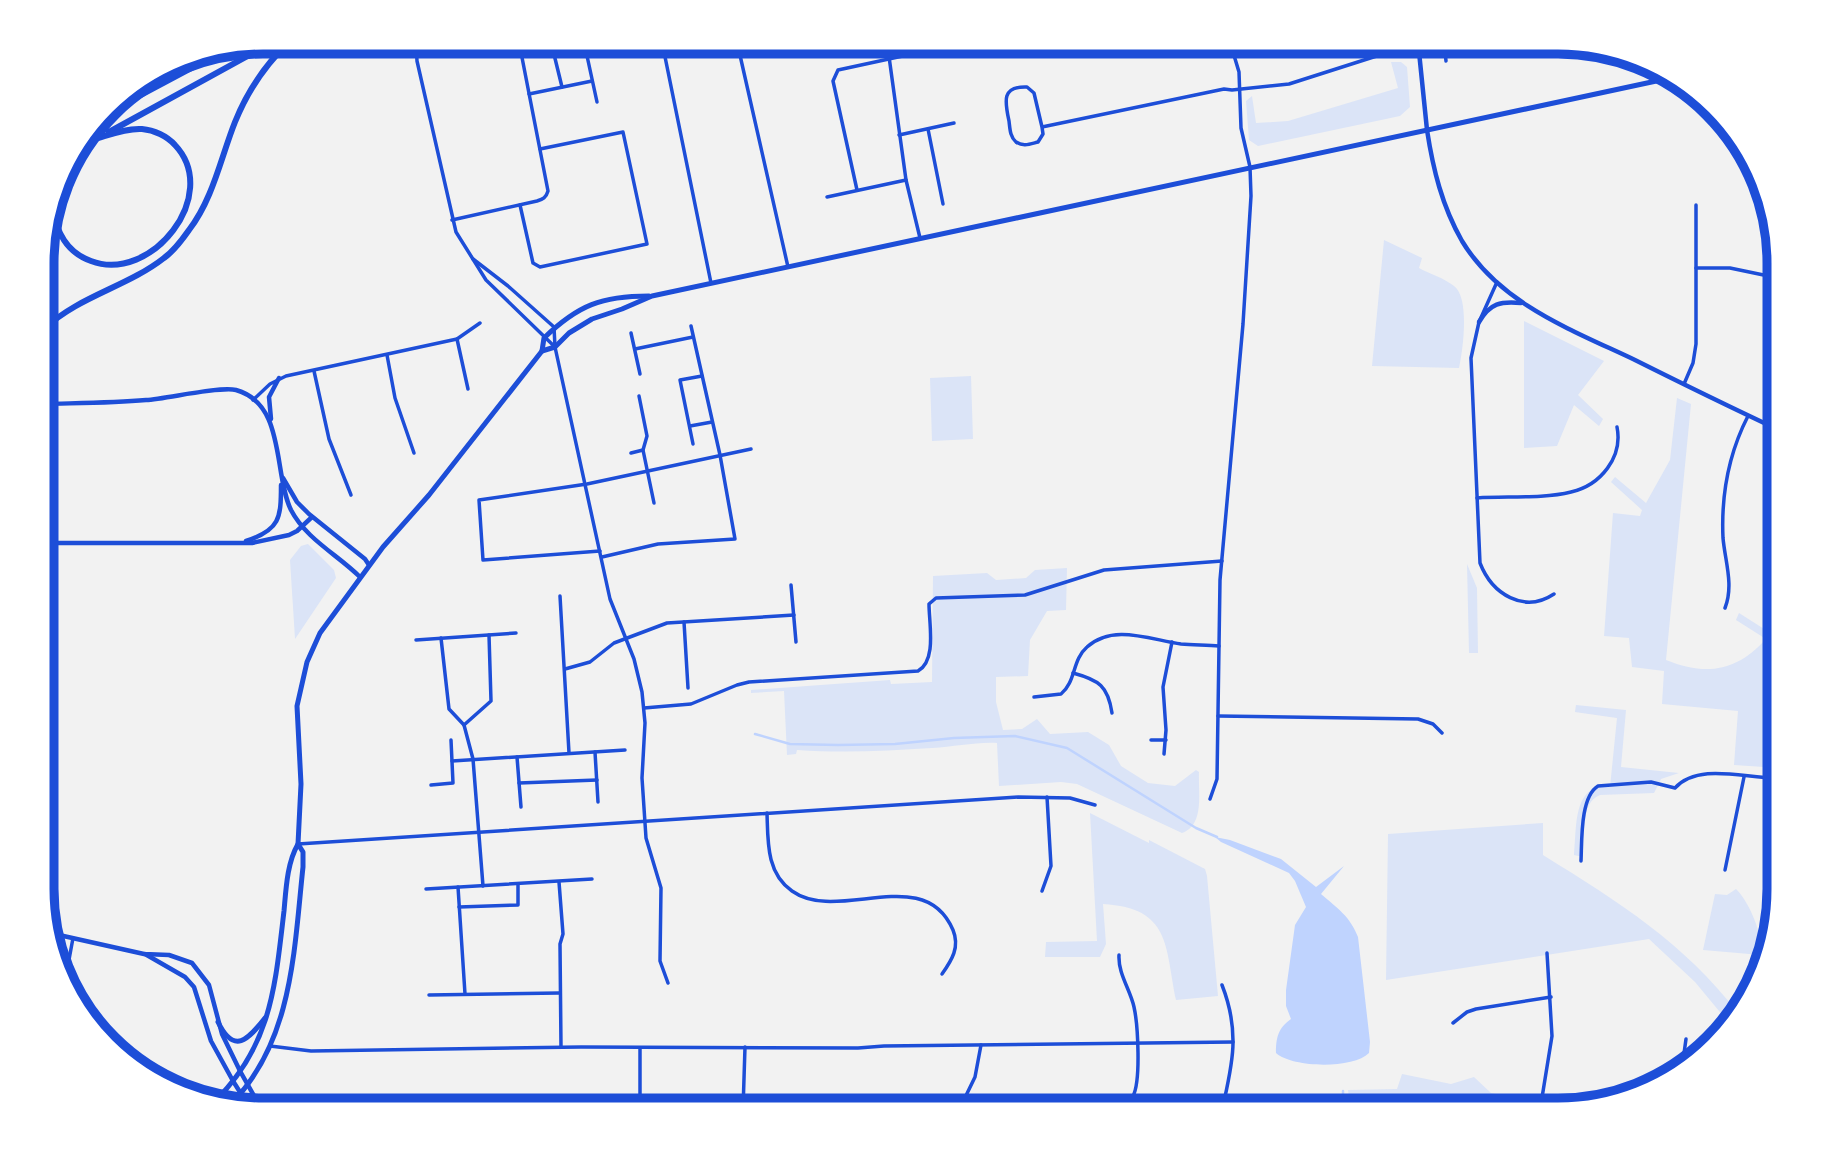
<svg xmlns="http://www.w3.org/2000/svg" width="1821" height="1152" font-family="'Archivo Narrow',sans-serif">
	<rect width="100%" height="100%" fill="#f2f2f2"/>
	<g fill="#dbe4f7">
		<path d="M1391,62H1401L1407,67L1410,107L1400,116L1258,146L1249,140L1246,101L1252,96L1256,123L1288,121L1398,88Z"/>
		<path d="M1384,240L1422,258L1419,268C1430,274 1444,278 1454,286C1470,298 1463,350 1459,368L1372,366Z"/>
		<path d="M1524,321L1604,361L1578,395L1603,419L1599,426L1574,405L1557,446L1524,448Z"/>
		<path d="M971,376L973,439L932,441L930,378Z"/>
		<path d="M1677,398L1691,404L1666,660C1706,676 1736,672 1766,639L1736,620L1739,613L1772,634L1779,628V768L1734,765L1738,711L1662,704L1664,671L1632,667L1629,638L1604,636L1613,513L1640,516L1642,510L1611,482L1615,477L1646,503L1670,460Z"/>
		<path d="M308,544L334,570L336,578L295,639L290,560L301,546Z"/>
		<path d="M1467,564L1477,588L1478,653H1469Z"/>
		<path d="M1067,568L1066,610L1047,611L1030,640L1028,676L996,677V702L1003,730L1022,729L1037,719L1050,734L1088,732L1109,745L1121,766L1148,783L1175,786L1196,770L1199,772C1198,792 1205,825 1182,833L1077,784L1061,782L999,786L997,743C975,742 954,747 932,748C887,751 842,753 797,750L796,754L787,755L784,691L751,693V690L890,680L891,684L932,682L933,576L987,573L996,580L1026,578L1035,570Z"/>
		<path d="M1576,705L1626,710L1621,767L1679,773L1661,779L1654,793L1600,795C1580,802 1584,838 1583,857L1574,855C1577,829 1572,782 1610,787L1617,718L1575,712Z"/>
		<path d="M1090,813L1149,843V840L1205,869L1207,876L1218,996L1176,1000C1165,946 1171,908 1103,904L1106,944L1100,957H1045L1046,942L1097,941Z"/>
		<path d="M1543,823V855C1620,903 1682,941 1739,1014L1729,1023L1695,982L1649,939L1386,980L1388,834Z"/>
		<path d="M1736,889C1750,903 1763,935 1761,955L1703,950L1715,894L1727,895Z"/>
		<path d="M1402,1074L1451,1084L1474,1077L1491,1093L1533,1102L1532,1108L1493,1098L1490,1110H1351L1348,1090L1397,1089Z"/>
	</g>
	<path fill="#bfd3fe" d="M1215,837L1230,840L1281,859L1316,887L1344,866L1321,894C1337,908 1350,916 1358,937L1370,1042L1369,1053C1353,1069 1293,1068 1276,1053C1276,1038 1278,1028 1291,1019L1286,1006V990L1295,925L1306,907L1295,881L1289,873L1221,842Z"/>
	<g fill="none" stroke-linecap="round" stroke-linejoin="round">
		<g stroke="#bfd3fe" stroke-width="2.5">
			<path d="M755,734L790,744L838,745L895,744L954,738L1015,736L1067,748L1196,828L1217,837"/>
			<path d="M1343,1110V1091"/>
		</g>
		<g stroke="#1d4ed8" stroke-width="3.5">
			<path d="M416,42L417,61L456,232L486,280L555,347"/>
			<path d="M551,42L562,87"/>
			<path d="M584,42L597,102"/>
			<path d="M662,42L711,283"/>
			<path d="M737,42L788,267"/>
			<path d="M887,42L906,180L920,238"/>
			<path d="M1444,42L1446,61"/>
			<path d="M1516,42V45"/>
			<path d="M529,94L592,81"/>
			<path d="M1042,127L1034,93L1027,87C1001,86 1005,102 1009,121C1010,129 1010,137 1016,142C1023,147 1030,144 1038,142L1043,134L1042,127L1224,89L1232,90L1289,84L1386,53L1418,50"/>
			<path d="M928,129L943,204"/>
			<path d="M899,135L954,123"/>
			<path d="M857,190L833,81L838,70L935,49"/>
			<path d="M827,197L906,180"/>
			<path d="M520,205L533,263L540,267L647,244L623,132L540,149"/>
			<path d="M452,220L537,201C543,199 546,198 548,191L519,42"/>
			<path d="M473,259L508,286L554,327L555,347L610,599L634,659L642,692L645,723L642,778L646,838L661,888L660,961L668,983"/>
			<path d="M1696,268H1730L1778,278"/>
			<path d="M1497,282L1479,322L1471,358L1480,563C1492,594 1524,614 1554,594"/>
			<path d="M631,333L640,374"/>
			<path d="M457,339L468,389"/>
			<path d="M635,349L693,337"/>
			<path d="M387,355L395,398L414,453"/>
			<path d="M314,371L329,439L351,495"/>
			<path d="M1684,384L1693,363L1696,344V205"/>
			<path d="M639,396L647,436L643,450L654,503"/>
			<path d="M253,400L270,384L286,376L457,339L480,323"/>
			<path d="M690,426L712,422"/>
			<path d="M693,444L680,380L702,376"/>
			<path d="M631,453L643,450"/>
			<path d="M1477,498C1506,496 1543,499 1571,492C1601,485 1623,457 1617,427"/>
			<path d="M600,551L483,560L479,500L587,484L751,449"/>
			<path d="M602,557L658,544L735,539L720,455L691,326"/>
			<path d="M791,585L796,642"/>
			<path d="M560,596L569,753"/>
			<path d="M1725,608C1734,585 1725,561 1723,538C1721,494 1728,455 1748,416"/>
			<path d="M684,622L688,688"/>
			<path d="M441,638L449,709L464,725L473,759L483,886"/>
			<path d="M416,640L516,633"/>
			<path d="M565,669L590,662L614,643L667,623L794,615"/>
			<path d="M1073,673C1099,680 1108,686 1112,713"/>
			<path d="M1034,697L1061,694C1076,682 1072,660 1087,647C1113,623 1151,640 1181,644C1194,645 1207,645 1219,646"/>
			<path d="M644,708L691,704L737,685L749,682L918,671C937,660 929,624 929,604L936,598L1025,595L1104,570L1222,561"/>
			<path d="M1218,716L1418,719L1433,724L1442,733"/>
			<path d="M464,725L491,701L489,635"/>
			<path d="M1151,740H1166"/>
			<path d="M595,752L598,802"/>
			<path d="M1164,754L1166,730L1163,687L1172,642"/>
			<path d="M517,757L521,807"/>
			<path d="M452,761L625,750"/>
			<path d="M519,783L597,780"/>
			<path d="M431,785L453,783L451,740"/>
			<path d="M1210,799L1217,779L1220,580L1243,324L1251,196L1250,167L1241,128L1239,72L1230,42"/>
			<path d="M767,813C768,841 766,873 792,891C838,924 924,862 953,930C960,947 952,960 942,974"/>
			<path d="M298,844L1018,797L1070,798L1095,805"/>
			<path d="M1581,861C1582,841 1580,797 1598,786L1651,782L1675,788C1699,762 1746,779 1779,778"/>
			<path d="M1725,870L1744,777"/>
			<path d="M559,882L563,934L560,944L561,1047"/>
			<path d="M458,887L465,994"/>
			<path d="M426,889L592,879"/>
			<path d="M1042,891L1051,866L1047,797"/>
			<path d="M459,907L518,905V884"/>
			<path d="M1119,955C1118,974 1130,989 1134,1007C1138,1025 1141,1081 1133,1096C1131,1101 1126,1104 1122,1108"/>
			<path d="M66,976L73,938"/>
			<path d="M1222,985C1240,1031 1233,1063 1222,1110"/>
			<path d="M429,995L559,993"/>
			<path d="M1453,1023L1467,1012L1476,1009L1551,997"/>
			<path d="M270,1046L311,1051L581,1047L858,1048L884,1046L1233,1042"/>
			<path d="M640,1049V1110"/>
			<path d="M1682,1068L1686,1039"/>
			<path d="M743,1110L745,1047"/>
			<path d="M959,1110L975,1077L981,1045"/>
			<path d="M1540,1110L1552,1036L1547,953"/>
		</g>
		<g stroke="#1d4ed8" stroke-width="4.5">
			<path d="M1418,42L1427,130"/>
			<path d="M44,404C78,403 112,403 146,400C166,399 219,386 236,390C286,404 273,473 291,510C306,539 338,555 360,577"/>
			<path d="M271,419L269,397L279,378"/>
			<path d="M283,478L297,502L309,514L365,559L369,565"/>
			<path d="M246,541C280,530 281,518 281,485"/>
			<path d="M44,543H252L289,535L297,531L312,517"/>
			<path d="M50,933L144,954L169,955L192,963L209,985L222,1034L240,1071"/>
			<path d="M145,954L185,977L194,987L211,1041L233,1081"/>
		</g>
		<g stroke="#1d4ed8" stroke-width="4.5">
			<path d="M1427,130C1433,169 1442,206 1462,241C1500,304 1572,330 1635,360C1683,384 1730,407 1779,430"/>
			<path d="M1479,322C1490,303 1501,301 1521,303"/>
			<path d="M240,1071L262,1110"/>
			<path d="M233,1081L250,1108"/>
		</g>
		<g stroke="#1d4ed8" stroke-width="5">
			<path d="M542,351L555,347L569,333L592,319L622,309L652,296L1675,77"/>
			<path d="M218,1022C234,1055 248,1040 265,1018"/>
			<path d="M214,1102C272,1045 275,986 284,911C286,889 287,863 298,844"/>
			<path d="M230,1105C293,1042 294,950 303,867V852L298,844L301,784L297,706L307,662L320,633L383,547L429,495L542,351L544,338C578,305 602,296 649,296"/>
		</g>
		<g stroke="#1d4ed8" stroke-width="6">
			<path d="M170,64L182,58"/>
			<path d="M103,115L225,50"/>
			<path d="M109,132L273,42"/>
			<path d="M79,147L96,139"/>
			<path d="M52,208C57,232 66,252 91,261C151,284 222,195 175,145C167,136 154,130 142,129C126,128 109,135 95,139"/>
			<path d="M44,329C79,296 127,287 164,258C174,251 182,240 189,230C213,199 221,157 235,122C247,92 266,64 289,42"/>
		</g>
	</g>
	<path d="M0 0H1821V1152H0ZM263 54H1558A209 209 0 0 1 1767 263V889A209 209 0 0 1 1558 1098H263A209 209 0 0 1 54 889V263A209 209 0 0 1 263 54Z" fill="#fff" fill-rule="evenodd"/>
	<path fill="none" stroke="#1d4ed8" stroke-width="9" d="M263 54H1558A209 209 0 0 1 1767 263V889A209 209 0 0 1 1558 1098H263A209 209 0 0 1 54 889V263A209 209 0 0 1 263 54Z"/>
</svg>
